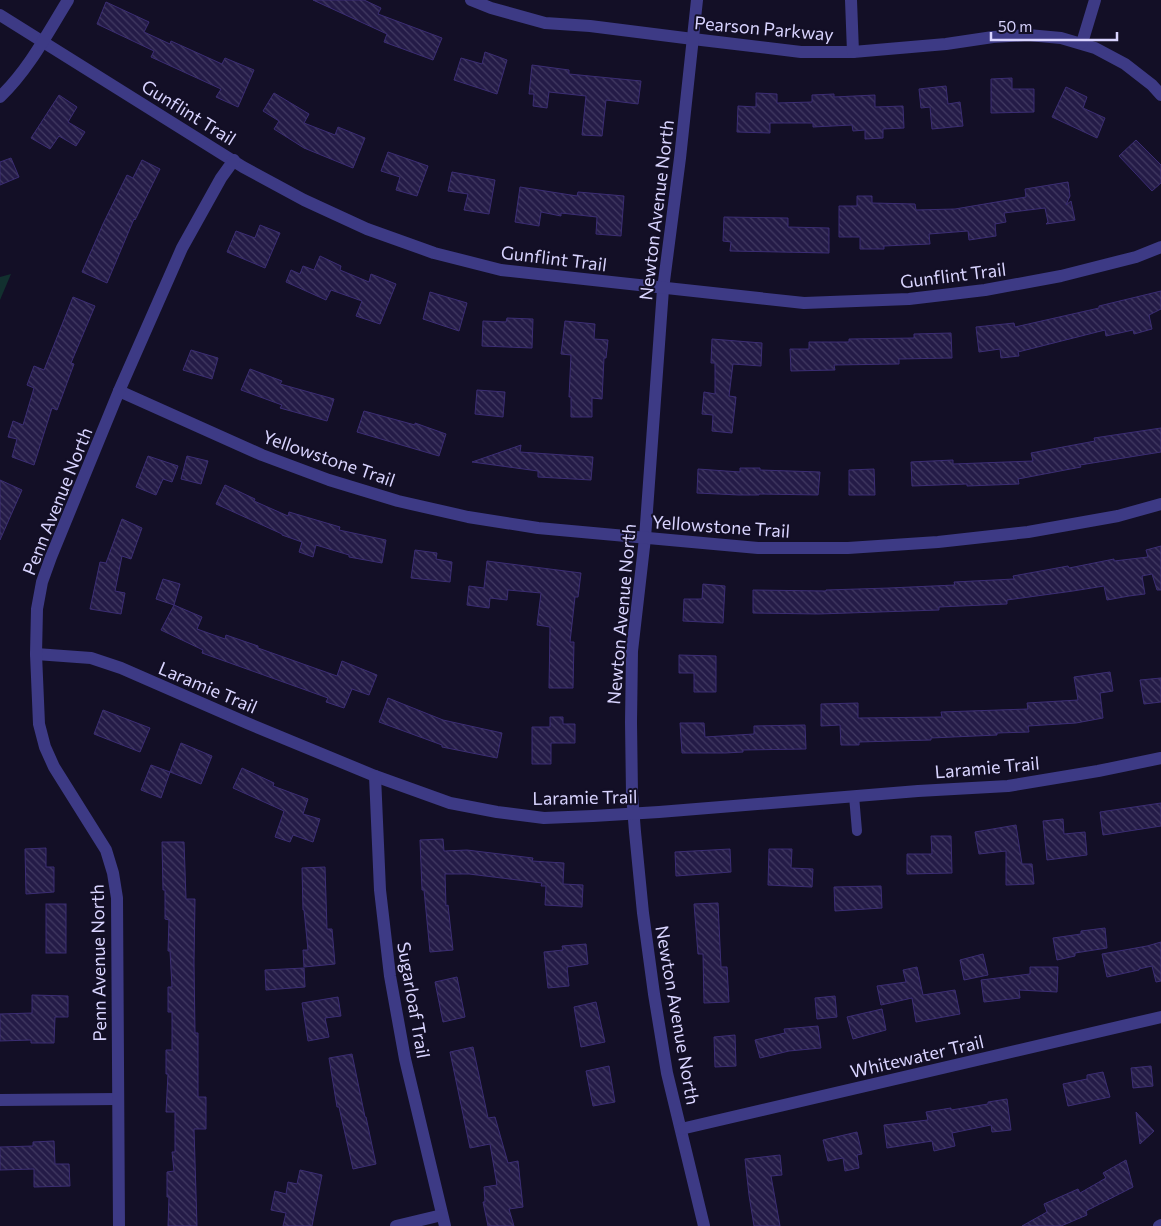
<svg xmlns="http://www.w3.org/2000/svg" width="1161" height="1226" font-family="Commissioner,sans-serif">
	<defs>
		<pattern id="building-back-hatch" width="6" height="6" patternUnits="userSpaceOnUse" patternTransform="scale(1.25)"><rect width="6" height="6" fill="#241b47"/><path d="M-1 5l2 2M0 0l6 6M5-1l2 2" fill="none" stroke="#433b63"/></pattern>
	</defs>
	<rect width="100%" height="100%" fill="#130f26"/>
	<path fill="#12302f" d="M11,274L0,300V277Z"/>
	<g fill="url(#building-back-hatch)" stroke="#3b2d73">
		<path d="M313,0H364L381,8L378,14L442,38L433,60L384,42L387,34Z"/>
		<path d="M106,2L149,22L144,32L170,44L171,41L222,64L225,58L254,70L238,107L216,97L221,89L151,57L154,51L97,24Z"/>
		<path d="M485,52L507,60L497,94L454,80L461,58L482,64Z"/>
		<path d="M532,65L569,70V74L641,81L638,104L606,100L602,136L582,135L586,96L549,92L547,108L533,106L534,94H529Z"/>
		<path d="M1012,78V89H1034V112L991,113V79Z"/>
		<path d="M946,86L948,104L960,102L963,126L932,129L930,107L921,108L919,89Z"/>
		<path d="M1066,87L1087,97L1083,108L1105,118L1097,138L1052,117Z"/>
		<path d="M274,93L309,114L304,123L335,135L338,127L365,138L353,168L304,148L274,129L279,121L263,111Z"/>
		<path d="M756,93L777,94V103L812,102V95L834,94V97L875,95V107L903,106L904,128L883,129V138L865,139V130L853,131L852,125L813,127V123H770V133L737,132L738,106L756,107Z"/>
		<path d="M59,95L77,107L68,122L85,132L76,146L59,136L50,149L31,138Z"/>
		<path d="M1136,140L1161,165V183L1152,191L1119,156Z"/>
		<path d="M388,152L428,166L417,196L396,190L400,177L381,171Z"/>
		<path d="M11,158L19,177L0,185V162Z"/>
		<path d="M142,160L160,169L135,220L134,219L107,283L82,272L103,224L127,175L133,178Z"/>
		<path d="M452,172L495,180L489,214L464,210L468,194L448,191Z"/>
		<path d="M1068,182L1070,196L1066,205L1071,201L1075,220L1046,224L1048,222L1045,208L1004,213L1006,222L995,224L996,236L969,240L968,231L929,234L930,244L884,246V249H860V237H839V206H857V196H872V203L915,204L916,210L955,209L1026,197L1025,189Z"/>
		<path d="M520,187L577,196L578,192L624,196L621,236L596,234L597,217L561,213V216L541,212L539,226L515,222Z"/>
		<path d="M724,217L788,218V227L829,228V253L730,251L731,242L723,241Z"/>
		<path d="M260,225L280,233L265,268L227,252L236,231L255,238Z"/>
		<path d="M320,256L341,266L340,270L369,282L371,274L396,284L380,324L356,316L362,301L331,290L326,300L286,282L291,270L300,274L303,266L314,270Z"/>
		<path d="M1161,291V309L1149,315L1152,329L1134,334L1133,330L1106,336L1105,330L1018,352L1019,356L1001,358L1000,349L979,352L976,327L1014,323L1015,327L1099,308V306Z"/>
		<path d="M430,292L467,303L459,331L423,319Z"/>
		<path d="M73,297L95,306L71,363L74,364L57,410L52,408L34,465L12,457L17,439L8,437L13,421L23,425L34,388L27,385L34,366L44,370Z"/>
		<path d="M507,318L533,319L532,348L482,346L483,321L506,322Z"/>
		<path d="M565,321L595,324L594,339L608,340L606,358H604L602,399L592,398V417H571V397H569L571,355L561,354Z"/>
		<path d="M951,333L952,358L899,359V364L834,365L835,370L791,371L790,349H809V342H849V339L914,338V334Z"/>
		<path d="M712,339L762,343L761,366L733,364L729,396L736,397L732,433L712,431L713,415L702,414L704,392L715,394V363H711Z"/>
		<path d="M191,350L218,358L212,379L183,370Z"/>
		<path d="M250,369L282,381L280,384L334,399L327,421L280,408L282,405L241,390Z"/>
		<path d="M477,390L505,392L503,417L475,414Z"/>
		<path d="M364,411L415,425V423L446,434L439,456L357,432Z"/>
		<path d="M1161,428V452L1080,465L1081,467L1018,479L1019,484L967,486V484L912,486L911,462L953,460V464L1033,461L1031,453L1095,441L1094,438Z"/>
		<path d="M521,445L520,452L593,457L591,480L538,477V471L472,462Z"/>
		<path d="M148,456L178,466L172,482L163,479L156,495L136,487Z"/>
		<path d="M187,456L208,461L201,484L181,479Z"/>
		<path d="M740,468H760V470L820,472L818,495L759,494V495H739L697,493L698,469L740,472Z"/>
		<path d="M874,469L875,495H849V470Z"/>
		<path d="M0,480L22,490L0,540Z"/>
		<path d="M225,485L255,499L254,501L288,516L289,512L340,527L339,530L386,540L382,563L349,557V555L316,545L313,557L299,552L302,542L282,535V534L216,504Z"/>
		<path d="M122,519L142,528L131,559L122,556L115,591L125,593L121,614L90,609L100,562L106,563Z"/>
		<path d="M1161,546V590H1157L1152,574L1142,576L1145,594L1129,596L1107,600L1104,586L1073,591L1007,600V604L939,607V610L818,614L753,613V590L826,591V590L889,588L955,585L954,582L1014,579L1013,576L1068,566L1069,568L1114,559V561L1148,557L1146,550Z"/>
		<path d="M415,550L437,553L436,559L452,562L450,582L411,578Z"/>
		<path d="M487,561L581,573L578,597H575L570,642H574L573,688H549L550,627L537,625L541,593L508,590L507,600L490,598L489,608L467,605L469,586L484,588Z"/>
		<path d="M163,579L180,584L174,605L156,599Z"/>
		<path d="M703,584L725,586L723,623L683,621L684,599H702Z"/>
		<path d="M174,605L202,617L197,629L225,639L226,635L258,646V648L337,676L342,661L377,675L369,695L352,689L344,708L326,702L328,698L202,653L203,650L161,630Z"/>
		<path d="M679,655L716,656V692H694V673H679Z"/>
		<path d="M1110,672L1113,691L1100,693L1103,718L1076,723L1028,726L1029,732L997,733V735L931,738V740L859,742V745H841L840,725L821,726V704L858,703V718L942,717L941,712L1028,709L1027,703L1078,700L1074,677Z"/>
		<path d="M1161,678V702L1144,704L1140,680Z"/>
		<path d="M388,698L443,720L502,733L497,758L442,747V745L379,722Z"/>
		<path d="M103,710L150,728L140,752L94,734Z"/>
		<path d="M550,717H563V724H575V743H551V764H532V727H550Z"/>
		<path d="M680,723H704L705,737L754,734V726L805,725L806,749L743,750V752L725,753H682Z"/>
		<path d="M181,743L212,756L201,784L170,772Z"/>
		<path d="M151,765L170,772L161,798L141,790Z"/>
		<path d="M242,768L274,783L273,786L308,799L303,814L320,819L313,842L293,835L290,842L275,837L284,811L233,788Z"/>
		<path d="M1161,803V826L1103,835L1100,812Z"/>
		<path d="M1063,819L1064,834L1085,832L1087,855L1047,860L1043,821Z"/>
		<path d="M1016,825L1022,864H1032L1034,884L1006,885V851L979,854L975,832Z"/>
		<path d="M931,836H951L952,873L907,874V854H932Z"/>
		<path d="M443,839L444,851L467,850L533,858L532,861L564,863L563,884L583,885L582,907L545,905L546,886H541L542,883L469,874H445L446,906L448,905L453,950L430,952L424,890H422L420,840Z"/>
		<path d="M162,842H184L186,899H195L194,962L195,1033H198V1097H206V1129H194L197,1226H168L169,1197H167V1172L174,1171L172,1152H175V1112H166L168,1074H166V1050H172V1012H168V987H172L170,951H168L169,920L165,919V890H163Z"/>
		<path d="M46,848V867H54V892L26,894L25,849Z"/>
		<path d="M730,849L731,872L676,876L675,852Z"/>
		<path d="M769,849H792L791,868L813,869L812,887L768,885Z"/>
		<path d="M325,867L327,929H332L335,964L304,967L303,950H308L304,910H303L302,868Z"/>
		<path d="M881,886L882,908L835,911L834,887Z"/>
		<path d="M718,903L721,967H727L729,1002L704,1003L703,954H698L694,904Z"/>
		<rect x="46" y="904" width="20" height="49"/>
		<path d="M1105,928L1107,948L1075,953V956L1057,960L1053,938L1081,934V931Z"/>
		<path d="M1161,942V981L1156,982L1152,966L1139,969V970L1107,977L1102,954L1147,946Z"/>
		<path d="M586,944L588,964L567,967L569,986L548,988L544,952L563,950L562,946Z"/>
		<path d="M983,954L988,975L964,980L960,960Z"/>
		<path d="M917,967L923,995L955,990L960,1014L916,1022L912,998L881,1005L877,986L906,982L903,970Z"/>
		<path d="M1030,967H1058L1057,992L1019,990L1020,998L984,1002L981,980L1030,974Z"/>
		<path d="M304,968L305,987L266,990L265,970Z"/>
		<path d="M457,977L465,1017L443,1022L435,982Z"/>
		<path d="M32,995L68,996V1017H55L54,1043H31V1040L0,1041V1014L32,1013Z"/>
		<path d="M835,996L837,1017L817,1019L815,998Z"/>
		<path d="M338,997L341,1016L325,1018L329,1037L308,1041L302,1003Z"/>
		<path d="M596,1002L605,1042L581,1047L574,1007Z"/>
		<path d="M882,1009L886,1030L853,1039L847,1017Z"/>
		<path d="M818,1026L821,1048L789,1051L760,1058L755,1040L785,1033L784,1029Z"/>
		<path d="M735,1035L736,1066L715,1067L714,1037Z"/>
		<path d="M473,1047L488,1118L495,1117L508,1163L518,1161L523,1207L509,1209L514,1226H488L483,1202H485L484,1187L497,1185L490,1144L470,1148L450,1052Z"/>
		<path d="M352,1054L365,1117H366L376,1164L353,1169L339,1107H337L329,1058Z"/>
		<path d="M609,1066L615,1102L593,1106L586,1071Z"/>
		<path d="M1151,1066L1153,1086L1133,1088L1131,1068Z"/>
		<path d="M1103,1072L1110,1097L1068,1106L1063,1084L1087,1079V1075Z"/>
		<path d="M1007,1099L1011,1130L992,1132L991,1125L952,1133L955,1146L934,1151L932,1141L887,1148L884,1125L928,1120L926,1112L951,1108V1110L988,1104V1102Z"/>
		<path d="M1136,1112L1154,1131L1140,1144Z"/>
		<path d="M857,1132L862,1154L857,1155L859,1168L845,1171L843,1158L828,1161L823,1140Z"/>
		<path d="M54,1141L55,1164H69L70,1186L34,1187V1169L0,1170V1147L33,1146V1142Z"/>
		<path d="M780,1155L782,1175L771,1176L780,1226H754L749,1195L745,1159Z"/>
		<path d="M1126,1160L1133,1187L1086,1211L1087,1215L1061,1226H1022L1047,1212L1044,1204L1078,1189L1080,1193L1106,1178L1103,1173Z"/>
		<path d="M300,1170L322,1175L312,1226H283L286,1213L271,1210L275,1191L286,1194L288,1182L297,1184Z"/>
	</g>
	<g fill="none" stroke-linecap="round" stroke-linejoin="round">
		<path stroke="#3d3a85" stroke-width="10" d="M854,796L857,831"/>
		<g stroke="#3d3a85" stroke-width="12">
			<path d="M471,0L491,8L545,23L590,26L693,39L801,52H853L946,44L993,37L1028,35L1061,38L1095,48L1125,64L1152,85L1161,95"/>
			<path d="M697,0L680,158L663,289L645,538L632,651L631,722L632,794L635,832L643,913L654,994L667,1073L704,1226"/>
			<path d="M851,0L853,52"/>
			<path d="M0,15L243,167L304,200L367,229L434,253L501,270L804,303L909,299L985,290L1061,276L1136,257L1161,247"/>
			<path d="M1082,43L1095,0"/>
			<path d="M0,97C29,69 47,34 68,0"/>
			<path d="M119,391L262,455L329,480L398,501L468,517L538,528L758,548H848L938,542L1028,532L1118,516L1161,504"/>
			<path d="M36,654L91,658L121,668L247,723L375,776L450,803L497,812L544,818L593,816L659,812L918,791L1008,786L1098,771L1161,758"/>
			<path d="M375,776L380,890L390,976L405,1059L445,1226"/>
			<path d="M0,1100L118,1099"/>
			<path d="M681,1129L1161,1017"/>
			<path d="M119,1226L117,898L113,873L106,850L54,767L45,747L39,724L36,654L37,609L42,582L51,557L119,391L182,248L221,178L234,160"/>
			<path d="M396,1226L442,1215"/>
			<path d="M1159,1226L1161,1225"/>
		</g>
	</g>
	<g text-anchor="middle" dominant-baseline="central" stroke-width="4" stroke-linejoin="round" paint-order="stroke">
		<g font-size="18" fill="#d9d4ff" stroke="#130f26">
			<text transform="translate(764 28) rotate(5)">Pearson Parkway</text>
			<text transform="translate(189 112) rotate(32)">Gunflint Trail</text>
			<text transform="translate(656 210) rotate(-83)">Newton Avenue North</text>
			<text transform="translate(554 258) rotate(7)">Gunflint Trail</text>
			<text transform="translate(953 275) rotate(-7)">Gunflint Trail</text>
			<text transform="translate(329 458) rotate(19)">Yellowstone Trail</text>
			<text transform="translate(57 501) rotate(-68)">Penn Avenue North</text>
			<text transform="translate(721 526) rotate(4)">Yellowstone Trail</text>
			<text transform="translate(621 614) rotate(-85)">Newton Avenue North</text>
			<text transform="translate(208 687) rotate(23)">Laramie Trail</text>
			<text transform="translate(987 767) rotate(-5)">Laramie Trail</text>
			<text transform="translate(585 797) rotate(-1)">Laramie Trail</text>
			<text transform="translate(98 963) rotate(-91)">Penn Avenue North</text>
			<text transform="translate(414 1000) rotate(80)">Sugarloaf Trail</text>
			<text transform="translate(678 1015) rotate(80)">Newton Avenue North</text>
			<text transform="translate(917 1056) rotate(-13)">Whitewater Trail</text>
		</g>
	</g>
	<path d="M991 32v8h126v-8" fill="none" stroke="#d9d4ff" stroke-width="2.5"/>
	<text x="998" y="32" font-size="15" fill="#d9d4ff" stroke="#130f26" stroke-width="4" paint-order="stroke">50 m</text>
</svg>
